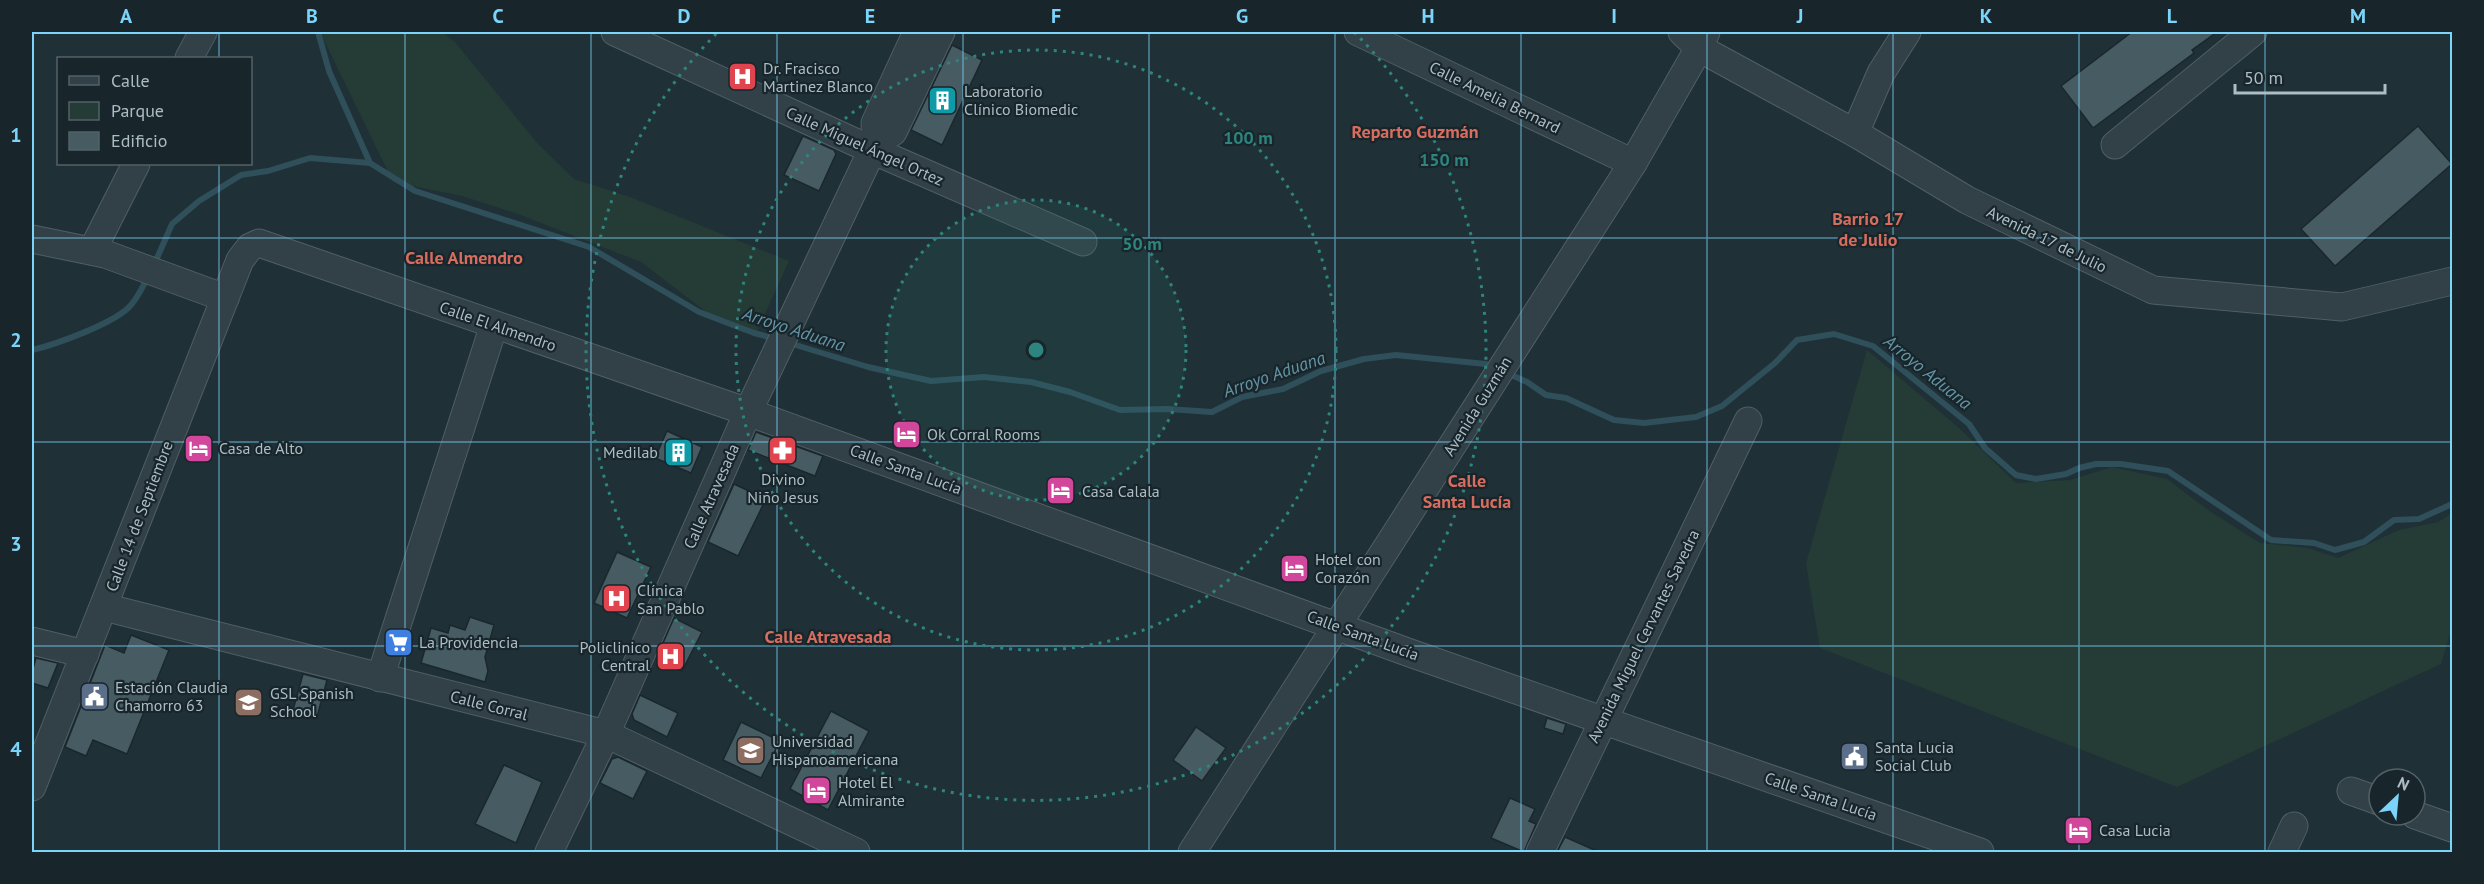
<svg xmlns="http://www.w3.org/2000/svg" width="2484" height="884" font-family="'PT Sans',sans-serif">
	<rect width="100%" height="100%" fill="#1f3036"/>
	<g fill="#243c35">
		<path d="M320,32H442L455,42L538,144L574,179L630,197L789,261L755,336L705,311L641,262L518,214L462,196L393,182Z"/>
		<path d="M1867,350L1959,428L2016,483L2070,480L2112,467L2167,479L2211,512L2260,543L2308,548L2338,558L2399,530L2438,522L2452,513V627L2441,664L2177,787L1820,648L1806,563Z"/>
	</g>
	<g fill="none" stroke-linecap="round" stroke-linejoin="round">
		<g stroke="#2f4f5a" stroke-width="6">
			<path d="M318,32L329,71L370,163"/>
			<path d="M154,265L172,224L199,201L241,175L268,171L310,158L370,163L415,191L589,247L699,312L754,333L776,339"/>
			<path d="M789,343L868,367L931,381L984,377L1031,382L1070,392L1120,410L1168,409L1212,412L1242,397L1283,389L1321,371L1364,359L1396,355L1486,364L1495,368"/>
			<path d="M32,350C54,345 116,323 131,305C138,297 143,286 148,277"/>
			<path d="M1507,373L1527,382L1546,395L1566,398L1614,420L1644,423L1696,417L1722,406L1775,363L1797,340L1834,334L1873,346L1969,424L1985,448L2016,475L2036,479L2066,474L2079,468L2096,464H2121L2168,471L2271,540L2314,543L2335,550L2364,542L2394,520L2419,519L2452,504"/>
		</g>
	</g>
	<g fill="#475b63" stroke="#1a282d" stroke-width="1.5">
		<path d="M2132,32H2217L2192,50L2194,53L2093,128L2061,86Z"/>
		<path d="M952,45L982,60L942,145L911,130Z"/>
		<path d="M2418,126L2452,164L2335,266L2301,229Z"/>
		<path d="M803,136L834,150L836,154L819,191L784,175Z"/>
		<path d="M667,431L702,447L691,473L655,458Z"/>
		<path d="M756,432L823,456L815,476L748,450Z"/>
		<path d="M734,484L766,499L738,556L708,542Z"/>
		<path d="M617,552L651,567L627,618L594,603Z"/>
		<path d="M470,617L494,625L485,657L488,671L485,682L421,663L431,628L448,633L450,625L465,630Z"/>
		<path d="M674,618L702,632L682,671L656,659Z"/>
		<path d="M131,635L169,650L127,754L93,740L86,756L65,747L105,645L124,653Z"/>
		<path d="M36,658L58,663L48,688L32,683V672Z"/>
		<path d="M303,674L327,680L317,717L293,710Z"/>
		<path d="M640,695L678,713L667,737L634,720L632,714Z"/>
		<path d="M831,711L869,731L828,810L790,789Z"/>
		<path d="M1547,718L1566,724L1563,734L1544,728Z"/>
		<path d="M741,722L780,741L761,778L723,760Z"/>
		<path d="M1196,727L1226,748L1202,781L1173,760Z"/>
		<path d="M618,757L647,771L633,799L600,783L612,759Z"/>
		<path d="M504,765L542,782L516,843L475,824Z"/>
		<path d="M1510,798L1535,809L1529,821L1536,824L1524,852L1491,838Z"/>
		<path d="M1565,837L1599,852H1557Z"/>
	</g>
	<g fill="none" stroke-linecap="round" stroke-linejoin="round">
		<defs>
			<g id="minor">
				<path d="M615,32L872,150L1083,242"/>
				<path d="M1358,32L1633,163"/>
				<path d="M1682,32L1699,48L1855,133L1967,200L2153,290L2342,307L2452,281"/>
				<path d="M189,58L203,32"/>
				<path d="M1855,133L1881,73L1907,32"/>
				<path d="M876,142L893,132L941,32"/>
				<path d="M2115,145L2253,32"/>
				<path d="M32,239L105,254L225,298"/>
				<path d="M92,251L136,164"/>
				<path d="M104,607L606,734L856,852"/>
				<path d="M32,641L85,654"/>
				<path d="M380,678L494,325"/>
				<path d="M32,787L240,260L250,247L259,243L748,412L1410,653L1980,852"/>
				<path d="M2351,791L2379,801"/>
				<path d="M2415,815L2452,828"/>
				<path d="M549,852L606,734L748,412L876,142L875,123L917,32"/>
				<path d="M1192,852L1633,163L1699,48L1706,32"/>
				<path d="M1540,852L1748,421"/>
				<path d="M2282,852L2294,826"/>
			</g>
		</defs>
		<use href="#minor" stroke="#505f65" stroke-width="29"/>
		<use href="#minor" stroke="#324147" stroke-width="27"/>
	</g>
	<path fill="none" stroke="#7bd4fa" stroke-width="1.5" stroke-opacity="0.55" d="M219,32V58M405,32V852M591,32V852M777,32V852M963,32V852M1149,32V852M1335,32V852M1521,32V852M1707,32V852M1893,32V852M2079,32V852M2265,32V852M219,164V852M32,238H2452M32,442H2452M32,646H2452"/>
	<circle cx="1036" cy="350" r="150" fill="#2e847f" fill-opacity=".12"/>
	<g fill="none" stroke="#2e847f" stroke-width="3" stroke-dasharray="3 6">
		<circle cx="1036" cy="350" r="150"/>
		<circle cx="1036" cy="350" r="300"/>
		<path d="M1354 32A450 450 0 1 1 718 32"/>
	</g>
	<defs>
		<symbol id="hospital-square" viewBox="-11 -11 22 22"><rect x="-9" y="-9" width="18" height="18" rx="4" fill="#e0444e" stroke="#18262b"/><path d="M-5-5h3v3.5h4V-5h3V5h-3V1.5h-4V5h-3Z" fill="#fff"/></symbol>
		<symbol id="building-square" viewBox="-11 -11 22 22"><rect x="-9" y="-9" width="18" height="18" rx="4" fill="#0f9aa8" stroke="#18262b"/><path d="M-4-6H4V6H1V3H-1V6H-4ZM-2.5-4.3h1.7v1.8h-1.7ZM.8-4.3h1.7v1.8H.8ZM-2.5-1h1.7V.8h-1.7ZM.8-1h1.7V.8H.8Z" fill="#fff"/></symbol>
		<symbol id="hotel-square" viewBox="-11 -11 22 22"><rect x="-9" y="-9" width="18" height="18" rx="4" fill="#d1479c" stroke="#18262b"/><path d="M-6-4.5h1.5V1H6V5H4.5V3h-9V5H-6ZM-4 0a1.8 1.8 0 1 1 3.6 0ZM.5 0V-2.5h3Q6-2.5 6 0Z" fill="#fff"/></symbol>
		<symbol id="pharmacy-square" viewBox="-11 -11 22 22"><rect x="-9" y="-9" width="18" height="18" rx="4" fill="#e0444e" stroke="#18262b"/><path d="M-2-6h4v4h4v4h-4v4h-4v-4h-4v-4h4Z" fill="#fff"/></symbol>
		<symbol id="supermarket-square" viewBox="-11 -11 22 22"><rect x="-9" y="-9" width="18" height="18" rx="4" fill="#3f7fe0" stroke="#18262b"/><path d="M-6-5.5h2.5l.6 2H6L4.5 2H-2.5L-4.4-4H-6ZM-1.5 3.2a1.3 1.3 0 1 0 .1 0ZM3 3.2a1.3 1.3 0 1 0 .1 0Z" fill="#fff"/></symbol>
		<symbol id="civic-square" viewBox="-11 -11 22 22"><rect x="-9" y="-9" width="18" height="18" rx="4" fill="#5c6f8a" stroke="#18262b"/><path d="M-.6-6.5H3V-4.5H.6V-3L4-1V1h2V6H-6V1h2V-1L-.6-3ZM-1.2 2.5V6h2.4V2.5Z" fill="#fff"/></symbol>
		<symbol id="school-square" viewBox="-11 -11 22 22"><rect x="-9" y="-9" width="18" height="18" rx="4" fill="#8d6e63" stroke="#18262b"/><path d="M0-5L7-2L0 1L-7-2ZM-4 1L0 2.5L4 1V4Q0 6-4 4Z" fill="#fff"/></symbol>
		<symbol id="university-square" viewBox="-11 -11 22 22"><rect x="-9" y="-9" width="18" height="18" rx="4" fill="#8d6e63" stroke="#18262b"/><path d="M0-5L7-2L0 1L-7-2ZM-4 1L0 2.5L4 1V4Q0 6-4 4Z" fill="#fff"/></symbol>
	</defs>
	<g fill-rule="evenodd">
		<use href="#hospital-square" x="726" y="60" width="33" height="33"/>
		<use href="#building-square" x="926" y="84" width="33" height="33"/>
		<use href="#hotel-square" x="890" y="418" width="33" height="33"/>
		<use href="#hotel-square" x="182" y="432" width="33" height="33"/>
		<use href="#pharmacy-square" x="766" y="434" width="33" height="33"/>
		<use href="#building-square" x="662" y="436" width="33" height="33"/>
		<use href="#hotel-square" x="1044" y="474" width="33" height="33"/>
		<use href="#hotel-square" x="1278" y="552" width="33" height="33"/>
		<use href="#hospital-square" x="600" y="582" width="33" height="33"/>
		<use href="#supermarket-square" x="382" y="626" width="33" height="33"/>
		<use href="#hospital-square" x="654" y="640" width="33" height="33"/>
		<use href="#civic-square" x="78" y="680" width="33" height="33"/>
		<use href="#school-square" x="232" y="686" width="33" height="33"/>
		<use href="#university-square" x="734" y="734" width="33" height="33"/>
		<use href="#civic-square" x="1838" y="740" width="33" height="33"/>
		<use href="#hotel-square" x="800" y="774" width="33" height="33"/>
		<use href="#hotel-square" x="2062" y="814" width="33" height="33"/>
	</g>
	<g text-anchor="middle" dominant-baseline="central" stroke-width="4.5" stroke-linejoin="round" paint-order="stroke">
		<g font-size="16" fill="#acbdc4" stroke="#18262b" text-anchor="start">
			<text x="763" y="68">Dr. Fracisco<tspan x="763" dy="18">Martinez Blanco</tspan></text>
			<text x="964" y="91">Laboratorio<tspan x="964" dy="18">Clínico Biomedic</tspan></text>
			<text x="927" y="434">Ok Corral Rooms</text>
			<text x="219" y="448">Casa de Alto</text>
			<text x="658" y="452" text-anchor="end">Medilab</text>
			<text x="783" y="479" text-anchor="middle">Divino<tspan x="783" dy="18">Niño Jesus</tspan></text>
			<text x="1082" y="491">Casa Calala</text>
			<text x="1315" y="559">Hotel con<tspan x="1315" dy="18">Corazón</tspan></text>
			<text x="637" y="590">Clínica<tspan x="637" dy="18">San Pablo</tspan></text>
			<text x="419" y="642">La Providencia</text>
			<text x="650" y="647" text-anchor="end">Policlinico<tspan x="650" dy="18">Central</tspan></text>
			<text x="115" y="687">Estación Claudia<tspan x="115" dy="18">Chamorro 63</tspan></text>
			<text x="270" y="693">GSL Spanish<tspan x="270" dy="18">School</tspan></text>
			<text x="772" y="741">Universidad<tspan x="772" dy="18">Hispanoamericana</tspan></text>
			<text x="1875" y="747">Santa Lucia<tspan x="1875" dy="18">Social Club</tspan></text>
			<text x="838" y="782">Hotel El<tspan x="838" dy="18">Almirante</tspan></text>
			<text x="2099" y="830">Casa Lucia</text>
		</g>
		<g font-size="16" fill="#acbdc4" stroke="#18262b">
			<text transform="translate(1495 97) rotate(26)">Calle Amelia Bernard</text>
			<text transform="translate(865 146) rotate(24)">Calle Miguel Ángel Ortez</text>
			<text transform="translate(2047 239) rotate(26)">Avenida 17 de Julio</text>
			<text transform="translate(498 326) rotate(19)">Calle El Almendro</text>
			<text transform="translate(1477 406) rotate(-58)">Avenida Guzmán</text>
			<text transform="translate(906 469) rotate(20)">Calle Santa Lucía</text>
			<text transform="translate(711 496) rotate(-66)">Calle Atravesada</text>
			<text transform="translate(139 516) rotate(-69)">Calle 14 de Septiembre</text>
			<text transform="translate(1363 635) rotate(20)">Calle Santa Lucía</text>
			<text transform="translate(1643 636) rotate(-64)">Avenida Miguel Cervantes Savedra</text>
			<text transform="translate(489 705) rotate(14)">Calle Corral</text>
			<text transform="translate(1821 796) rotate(19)">Calle Santa Lucía</text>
		</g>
		<g font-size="18" font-weight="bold" fill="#d76d5e" stroke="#18262b">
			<text x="1415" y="131">Reparto Guzmán</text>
			<text x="1868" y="218">Barrio 17<tspan x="1868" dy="21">de Julio</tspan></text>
			<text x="464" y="257">Calle Almendro</text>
			<text x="1467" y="480">Calle<tspan x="1467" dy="21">Santa Lucía</tspan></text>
			<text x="828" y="636">Calle Atravesada</text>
		</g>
		<g font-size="18" font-style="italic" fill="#6494a5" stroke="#18262b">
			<text transform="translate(794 329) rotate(18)">Arroyo Aduana</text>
			<text transform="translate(1928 372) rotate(39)">Arroyo Aduana</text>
			<text transform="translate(1274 374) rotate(-19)">Arroyo Aduana</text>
		</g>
	</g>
	<circle cx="1036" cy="350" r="9" fill="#2e847f" stroke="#18262b" stroke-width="3"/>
	<g font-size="18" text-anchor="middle" font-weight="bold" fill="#2e847f" stroke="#18262b" stroke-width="4.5" stroke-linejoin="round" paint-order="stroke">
		<text x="1248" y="144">100 m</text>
		<text x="1444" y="166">150 m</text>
		<text x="1142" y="250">50 m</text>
	</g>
	<rect width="2484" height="884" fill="none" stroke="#18262b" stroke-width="66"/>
	<rect x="57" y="57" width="195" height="108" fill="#18262b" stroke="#536268" stroke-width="1.5"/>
	<rect x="69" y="76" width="30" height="9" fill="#324147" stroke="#536268" stroke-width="1.5"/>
	<text x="111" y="87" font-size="18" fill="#acbdc4">Calle</text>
	<rect x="69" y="102" width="30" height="18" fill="#243c35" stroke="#536268" stroke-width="1.5"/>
	<text x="111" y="117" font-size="18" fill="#acbdc4">Parque</text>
	<rect x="69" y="132" width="30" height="18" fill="#475b63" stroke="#536268" stroke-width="1.5"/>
	<text x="111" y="147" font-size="18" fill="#acbdc4">Edificio</text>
	<g transform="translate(2397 797) rotate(26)"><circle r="28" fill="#18262b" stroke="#536268" stroke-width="1.5"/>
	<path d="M0-4.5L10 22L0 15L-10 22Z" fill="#7bd4fa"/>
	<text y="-9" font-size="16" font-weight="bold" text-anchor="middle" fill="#acbdc4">N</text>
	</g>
	<path d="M2235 84v9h150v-9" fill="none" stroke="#acbdc4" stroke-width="3"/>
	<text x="2244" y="84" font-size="18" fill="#acbdc4" stroke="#18262b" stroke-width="4.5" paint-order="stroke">50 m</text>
	<rect x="33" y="33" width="2418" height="818" fill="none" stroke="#7bd4fa" stroke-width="2"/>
	<g font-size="20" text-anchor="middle" font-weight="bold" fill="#7bd4fa">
		<text x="126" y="23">A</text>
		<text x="312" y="23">B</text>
		<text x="498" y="23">C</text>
		<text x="684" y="23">D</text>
		<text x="870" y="23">E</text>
		<text x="1056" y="23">F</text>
		<text x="1242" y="23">G</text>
		<text x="1428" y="23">H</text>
		<text x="1614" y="23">I</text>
		<text x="1800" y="23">J</text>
		<text x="1986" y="23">K</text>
		<text x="2172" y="23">L</text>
		<text x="2358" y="23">M</text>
		<text x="16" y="142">1</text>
		<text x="16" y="347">2</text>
		<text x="16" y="551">3</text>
		<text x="16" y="756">4</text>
	</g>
</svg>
